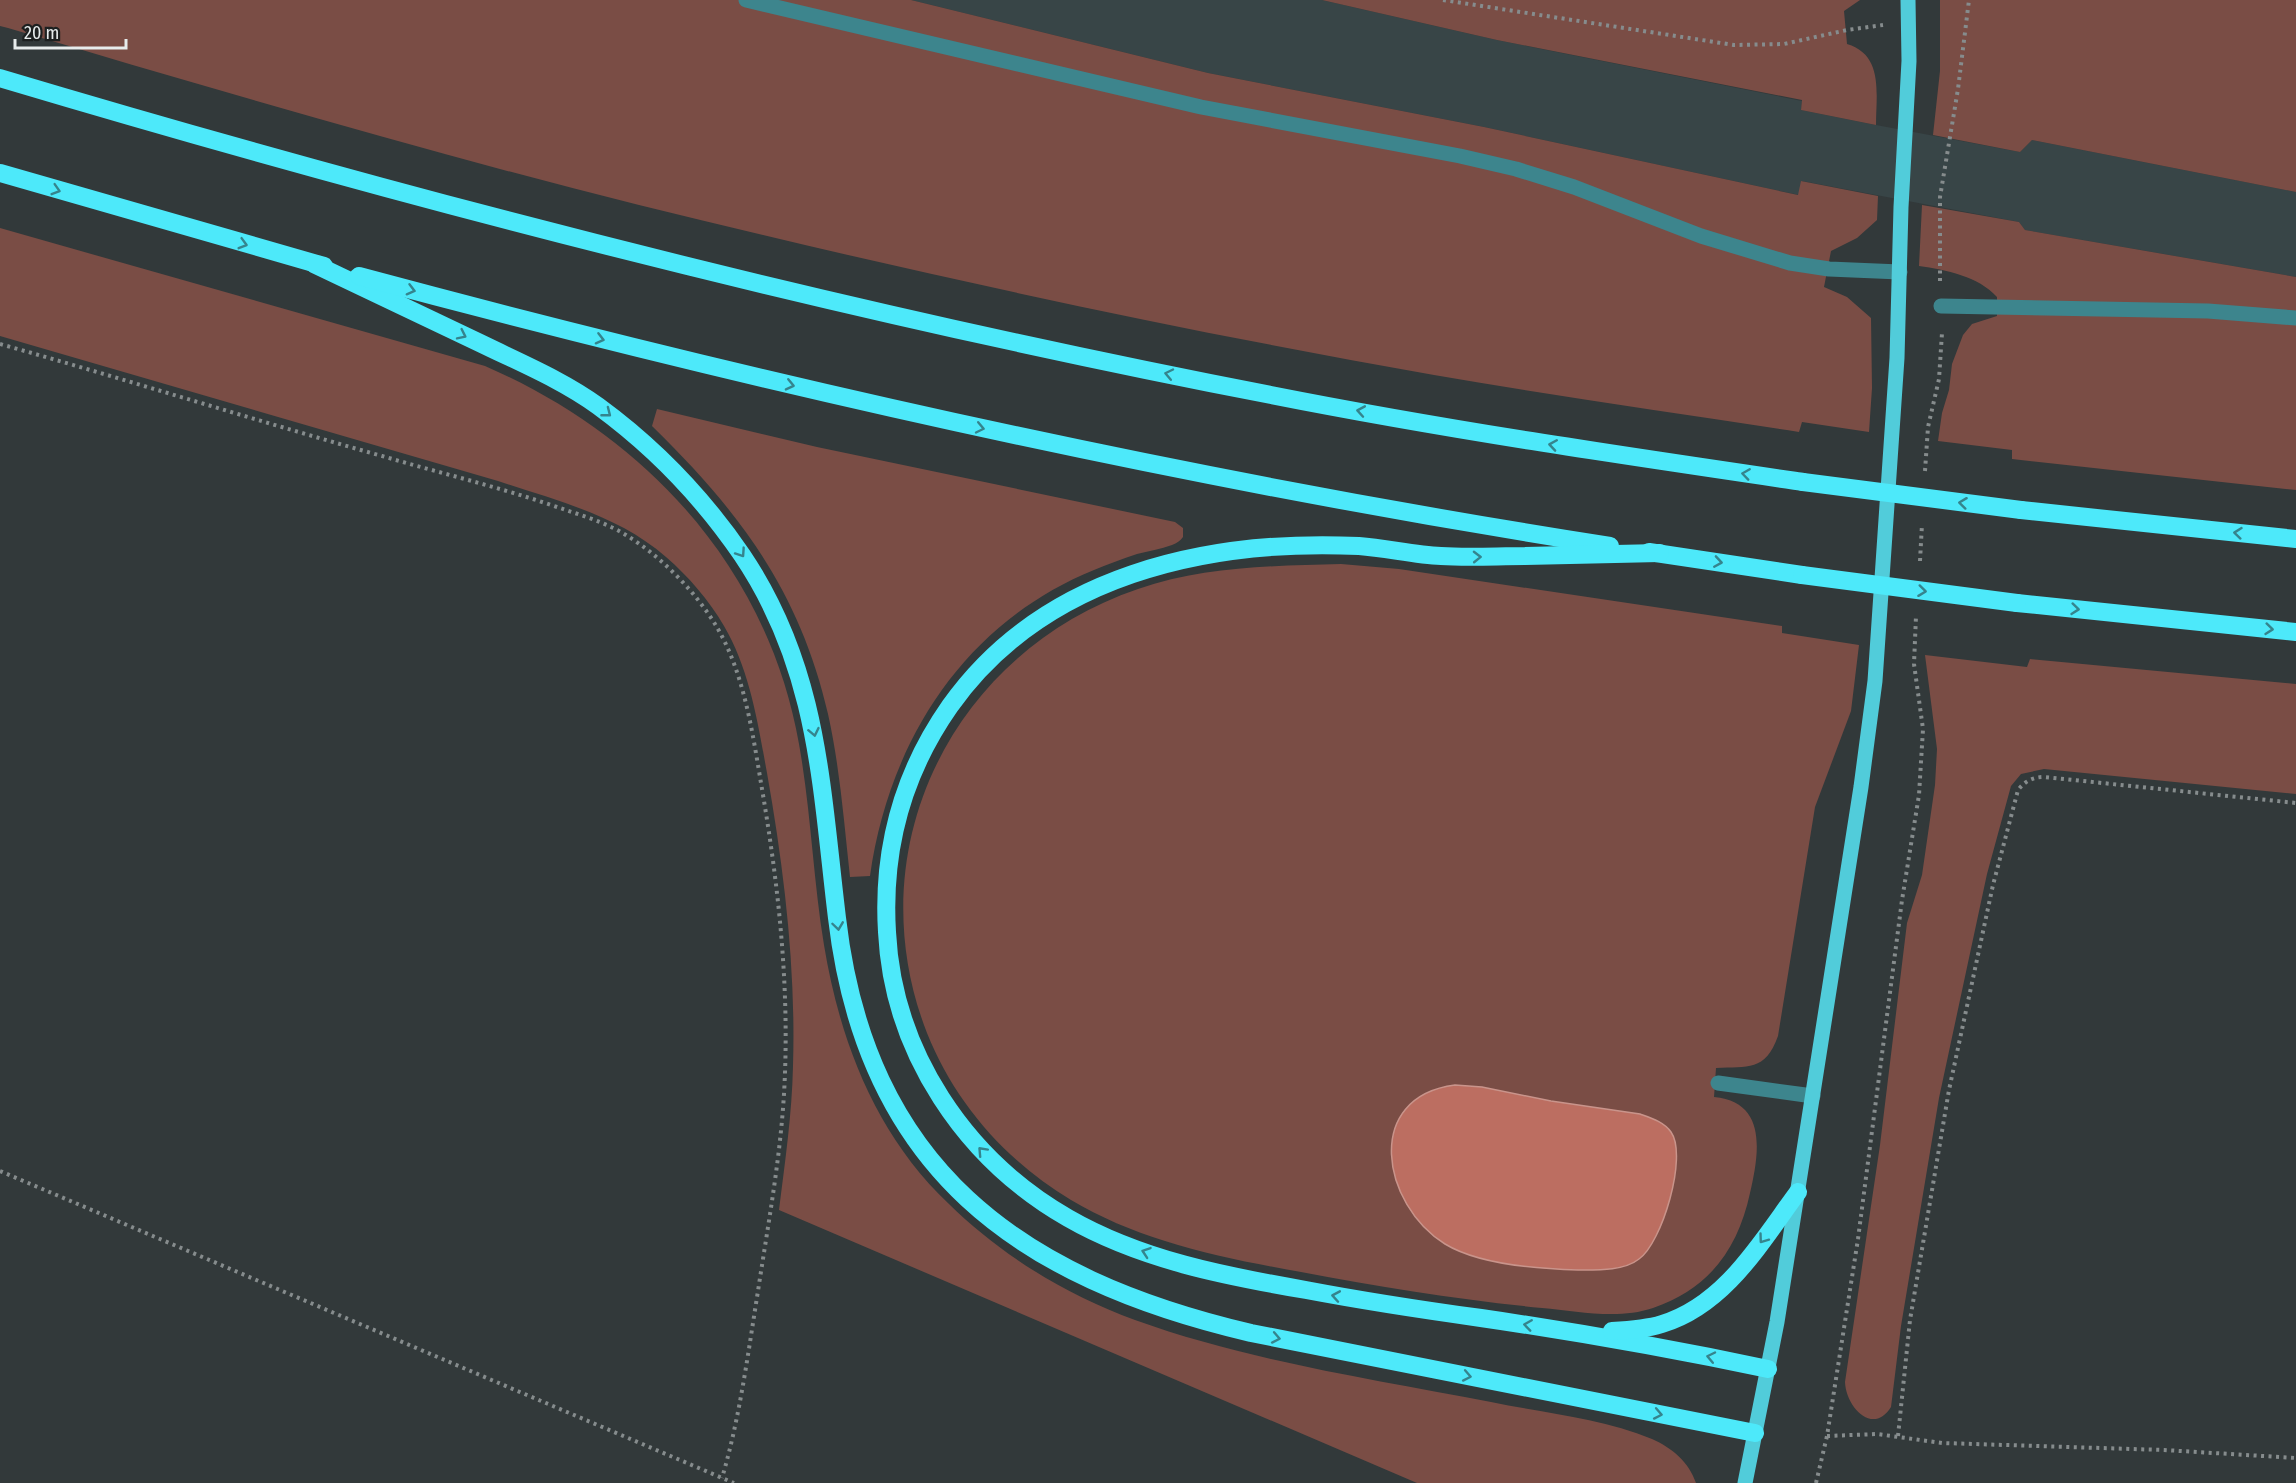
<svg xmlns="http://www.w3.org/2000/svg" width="2296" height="1483" font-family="'Fira Sans Condensed',sans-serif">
	<rect width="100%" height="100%" fill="#32393a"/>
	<path fill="#384547" d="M911,0H1322L1497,40L1802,101L1801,110L1876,125L2020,152L2032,140L2296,192V277L2025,230L2019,222L1802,181L1799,195L1484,127L1208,73Z"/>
	<g fill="#7a4d45">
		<path d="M0,0H911L1208,73L1484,127L1798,195L1801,181L1878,196L1877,220L1857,238L1831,251L1824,287L1847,297L1871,318L1872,388L1869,432L1802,422L1799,432C1677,413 1555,396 1434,375C1167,328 902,270 639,205C427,152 217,90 8,28L0,26Z"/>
		<path d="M1322,0H1860L1844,11L1847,44C1884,55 1876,94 1876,125L1801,110L1802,100L1497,40Z"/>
		<path d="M1940,0H2296V192L2032,140L2020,152L1933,135L1940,71Z"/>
		<path d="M1922,205L2019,222L2025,230L2296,277V490L2012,459V450L1938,441L1942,413L1949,390L1952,364L1963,335L1972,324L1997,316V297C1978,276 1946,270 1919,266Z"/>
		<path d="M0,228L485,366C646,436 768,568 799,744C811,811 813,878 824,945C840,1042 876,1135 949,1204C1001,1255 1066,1295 1135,1320C1249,1361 1372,1379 1491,1402C1544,1413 1602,1418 1652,1439C1672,1448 1689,1462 1696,1483H1417L779,1210C785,1162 792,1114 793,1066C796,968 784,869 767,773C758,724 750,670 724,626C709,600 688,576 666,557C618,515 557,501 498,481L0,336Z"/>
		<path d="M657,409L817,447L1175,522L1183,528V537C1180,541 1177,543 1172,545C1161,549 1148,551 1137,554C1122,559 1108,564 1094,570C964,623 889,741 870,876L850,877C844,823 840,768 828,714C800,592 740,512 652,426Z"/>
		<path d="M1341,564L1399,569L1782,626V633L1859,645L1851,711L1815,807L1778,1036C1765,1072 1748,1066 1716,1068L1714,1097C1768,1102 1759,1154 1750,1193C1738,1249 1709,1289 1653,1308C1618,1320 1577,1311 1542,1308C1461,1300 1381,1287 1301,1272C1256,1264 1209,1255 1165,1241C1132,1231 1100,1217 1071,1200C1006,1161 955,1103 927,1033C855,848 953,652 1138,589C1204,566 1273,566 1341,564Z"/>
		<path d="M1925,655L2027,667L2030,659L2296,684V794L2044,769L2021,774L2011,786L1987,874L1939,1098L1901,1326L1891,1407C1873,1436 1846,1407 1845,1382L1880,1145L1907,923L1922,875L1935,785L1937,749Z"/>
	</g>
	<path fill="#bc6e61" stroke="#c9948b" stroke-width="1.5" d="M1455,1085L1482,1087L1551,1101L1640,1114C1651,1118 1664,1122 1671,1132C1688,1156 1662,1243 1639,1259C1624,1271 1597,1270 1578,1270C1539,1269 1478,1264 1445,1244C1382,1205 1362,1097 1455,1085Z"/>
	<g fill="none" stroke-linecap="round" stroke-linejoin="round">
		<g stroke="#868c8d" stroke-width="4" stroke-dasharray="3 4.5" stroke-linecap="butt">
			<path d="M1443,0L1734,45L1784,44L1847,30L1883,25"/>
			<path d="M1940,281V197L1958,89L1969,0"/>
			<path d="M0,344C128,380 254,420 382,456C440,473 499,487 557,507C580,515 605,522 626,535C662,557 697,593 718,629C745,676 753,736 762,789C779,889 790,991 784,1094C780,1160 768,1225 758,1291C748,1353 740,1417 722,1478"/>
			<path d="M1925,471L1928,427L1939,379L1942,333"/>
			<path d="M1920,561L1922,524"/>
			<path d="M0,1171L734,1483"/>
			<path d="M1827,1436L1877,1434L1942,1443L2164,1450L2296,1458"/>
			<path d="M1898,1436L1910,1320L1949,1090L1993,885L2018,790C2025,781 2033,777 2044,777L2296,803"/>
			<path d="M1816,1483L1827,1436L1858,1239L1902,900L1919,795L1923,729L1914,664L1916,616"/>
		</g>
		<g stroke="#3d858d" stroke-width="15">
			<path d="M746,0L1201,107L1460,156L1516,169L1574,187L1701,236L1790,263L1829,269L1900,272"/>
			<path d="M1941,306L2208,311L2296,318"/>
			<path d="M1718,1083L1813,1096"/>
		</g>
		<path stroke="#51ccda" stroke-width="15" d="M1745,1483L1777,1322L1861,787L1875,681L1897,358L1901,207L1909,61L1908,0"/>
		<g stroke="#4de9fa" stroke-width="18">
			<path d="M0,78C419,203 842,312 1271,395C1448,430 1626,456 1803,482"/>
			<path d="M0,173L324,266"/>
			<path d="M314,264C370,291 426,317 482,344C521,363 562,380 598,406C654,447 703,498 742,555C819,669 821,787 837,918C866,1168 1017,1278 1251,1333L1755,1433"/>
			<path d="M359,276C772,387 1188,480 1610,546"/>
			<path d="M2021,510L2296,539"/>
			<path d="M1649,552L1802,575"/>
			<path d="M1660,553C1615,554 1570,555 1525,556C1497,556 1469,558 1441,556C1414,555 1387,548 1359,546C1206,539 1043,575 950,706C903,773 882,850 887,932C893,1052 965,1159 1068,1218C1141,1260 1225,1276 1306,1290C1364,1301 1423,1310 1481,1318C1577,1332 1673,1349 1768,1369"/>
			<path d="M2017,603L2296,632"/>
			<path d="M1612,1331C1629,1330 1646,1329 1662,1324C1725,1305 1761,1242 1798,1192"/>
		</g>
		<g stroke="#4de9fa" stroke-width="18">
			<path d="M1803,482L2021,510"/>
			<path d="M1802,575L2017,603"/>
		</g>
	</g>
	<defs><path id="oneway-chevron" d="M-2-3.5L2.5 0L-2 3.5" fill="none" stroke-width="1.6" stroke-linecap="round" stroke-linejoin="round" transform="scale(1.5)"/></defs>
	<g stroke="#35848d">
		<use href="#oneway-chevron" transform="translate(56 190) rotate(17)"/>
		<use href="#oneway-chevron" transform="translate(243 244) rotate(16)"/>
		<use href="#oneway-chevron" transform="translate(411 290) rotate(15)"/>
		<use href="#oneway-chevron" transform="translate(462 335) rotate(26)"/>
		<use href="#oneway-chevron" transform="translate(600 339) rotate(14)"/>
		<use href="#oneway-chevron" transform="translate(1169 374) rotate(-168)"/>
		<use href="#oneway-chevron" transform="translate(790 385) rotate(13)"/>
		<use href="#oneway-chevron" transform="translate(1361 411) rotate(-170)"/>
		<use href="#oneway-chevron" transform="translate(607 413) rotate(38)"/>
		<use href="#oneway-chevron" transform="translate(980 428) rotate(12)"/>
		<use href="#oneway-chevron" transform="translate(1553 445) rotate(-171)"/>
		<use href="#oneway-chevron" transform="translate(1746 474) rotate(-172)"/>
		<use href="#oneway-chevron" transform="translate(1963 503) rotate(-173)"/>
		<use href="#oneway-chevron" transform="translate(2238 533) rotate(-174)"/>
		<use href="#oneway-chevron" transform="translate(741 553) rotate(56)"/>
		<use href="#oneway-chevron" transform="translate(1477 557) rotate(-1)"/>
		<use href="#oneway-chevron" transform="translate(1718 562) rotate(9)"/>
		<use href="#oneway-chevron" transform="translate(1922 591) rotate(7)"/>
		<use href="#oneway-chevron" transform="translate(2075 609) rotate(6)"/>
		<use href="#oneway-chevron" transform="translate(2269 629) rotate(6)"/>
		<use href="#oneway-chevron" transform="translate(814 732) rotate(78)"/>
		<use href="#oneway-chevron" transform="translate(838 926) rotate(82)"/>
		<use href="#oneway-chevron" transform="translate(982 1151) rotate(-133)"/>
		<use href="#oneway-chevron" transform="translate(1763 1239) rotate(126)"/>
		<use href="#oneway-chevron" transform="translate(1146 1252) rotate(-161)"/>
		<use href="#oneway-chevron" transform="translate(1336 1296) rotate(-170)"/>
		<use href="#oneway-chevron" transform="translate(1528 1325) rotate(-172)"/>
		<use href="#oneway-chevron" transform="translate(1276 1338) rotate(11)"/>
		<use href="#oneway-chevron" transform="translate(1711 1357) rotate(-168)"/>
		<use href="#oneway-chevron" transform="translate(1467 1376) rotate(11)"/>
		<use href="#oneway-chevron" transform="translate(1658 1414) rotate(11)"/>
	</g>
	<path d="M15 39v9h111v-9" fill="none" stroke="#e7ecec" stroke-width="3"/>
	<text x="24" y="39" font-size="18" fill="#e7ecec" stroke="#1d2020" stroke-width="4.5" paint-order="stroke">20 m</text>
</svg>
